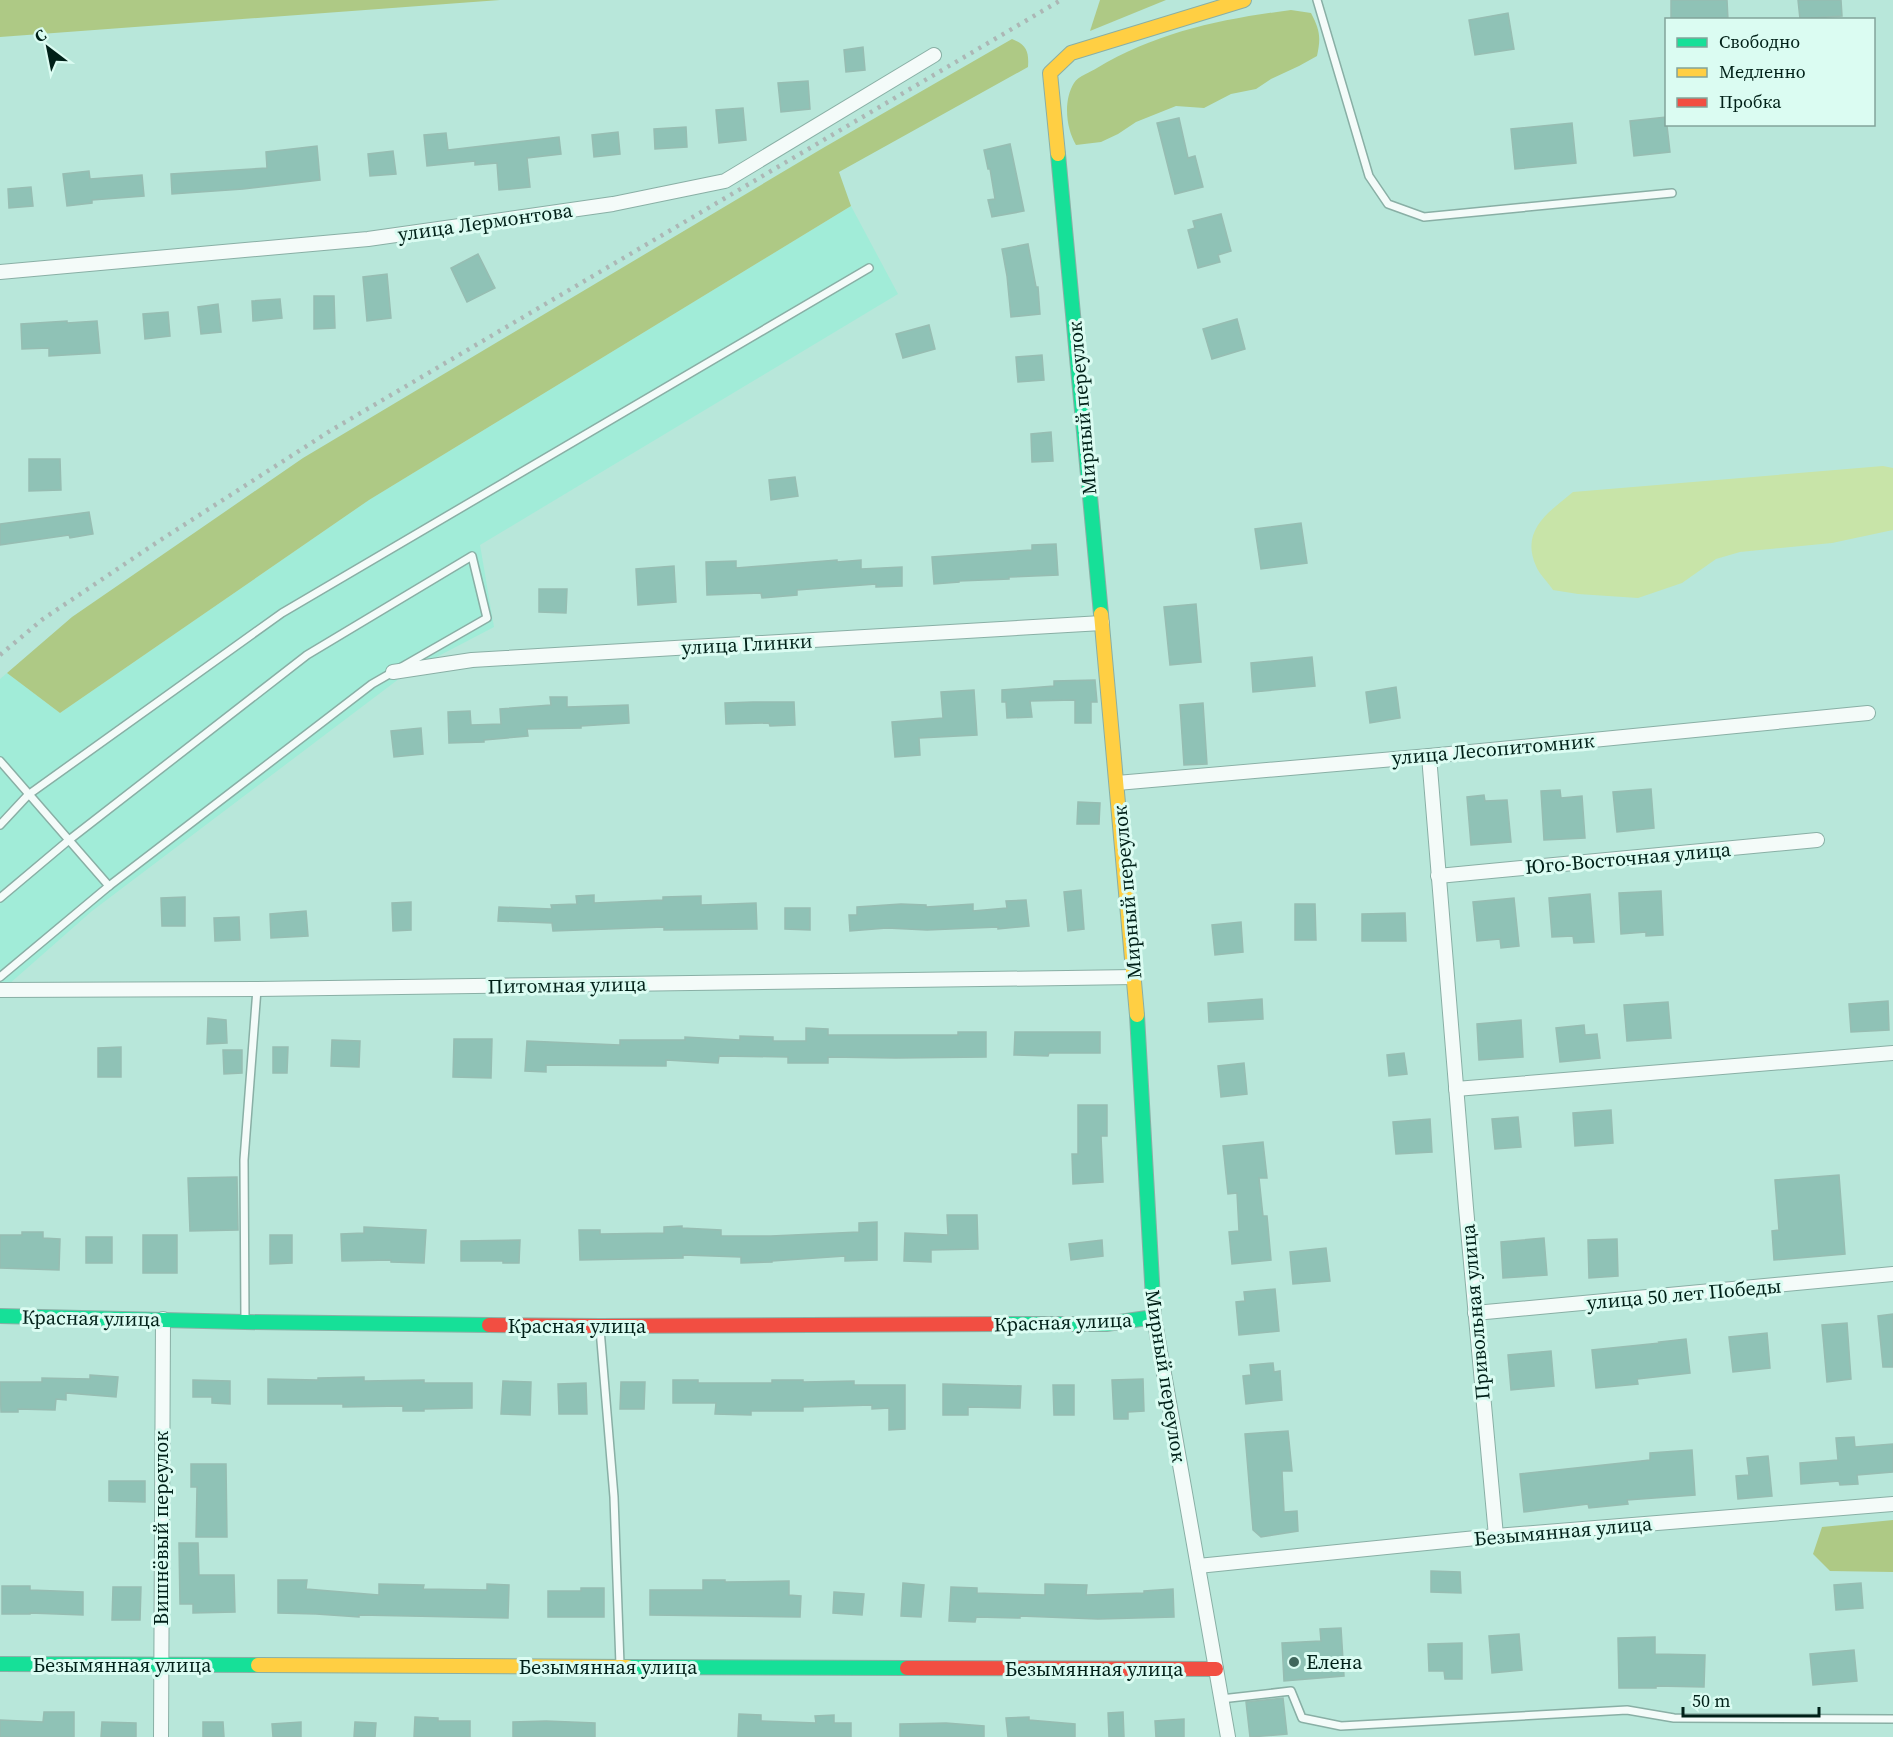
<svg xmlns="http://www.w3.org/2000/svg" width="1893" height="1737" font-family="'Source Serif 4',serif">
	<rect width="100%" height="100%" fill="#b8e7da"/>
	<path fill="#a1ecd8" d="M851,206L898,294L480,545L494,627L408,672L92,911L0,992V679L7,673L60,713L369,500Z"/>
	<path fill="#c8e4a8" d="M1883,466L1893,468V530L1832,543L1740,552L1716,559L1682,583L1638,598L1578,594L1553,590C1548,582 1539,574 1536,566C1520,530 1549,512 1573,492Z"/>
	<g fill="#aec985">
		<path d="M0,0H500L0,37Z"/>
		<path d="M1100,0H1166L1090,31Z"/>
		<path d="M1291,10L1311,13C1320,30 1321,38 1317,56L1299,66L1271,79L1256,89L1231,94L1204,108L1176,106L1136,122L1118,134L1101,142L1076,145C1066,128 1063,101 1074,83C1078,76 1091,72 1097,68C1157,32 1222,19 1291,10Z"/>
		<path d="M1012,39C1027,45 1029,52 1028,67L839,172L851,206L369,500L60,713L7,673L72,617L303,458L823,148Z"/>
		<path d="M1893,1520V1572L1830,1571L1813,1554L1822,1527Z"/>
	</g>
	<g fill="#8fc2b6" stroke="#97bdb2" stroke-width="1.5">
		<path d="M1671,0H1727L1728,20H1671Z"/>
		<path d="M1798,0H1841L1842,16L1800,19Z"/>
		<path d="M1508,13L1514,49L1475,55L1469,20Z"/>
		<path d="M863,47L865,70L846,72L844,50Z"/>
		<path d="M808,81L810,109L781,112L778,83Z"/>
		<path d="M743,108L746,140L719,143L716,110Z"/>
		<path d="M1666,117L1670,152L1634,156L1630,121Z"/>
		<path d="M1179,118L1188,158L1195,156L1203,187L1175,194L1157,123Z"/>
		<path d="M1572,123L1576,163L1515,169L1511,129Z"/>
		<path d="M686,127L687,147L655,149L654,129Z"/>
		<path d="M618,132L620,154L594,157L592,135Z"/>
		<path d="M446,133L448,150L559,137L561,154L527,158L530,187L499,190L497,163L475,165V161L427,166L424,135Z"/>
		<path d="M1010,144L1024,211L992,217L988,200L995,199L990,169H988L984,150Z"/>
		<path d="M317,146L320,180L243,189L172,194L171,174L267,168L266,152Z"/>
		<path d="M393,151L396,174L370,176L368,154Z"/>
		<path d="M89,171L90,179L142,175L144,196L92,200V203L67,206L63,174Z"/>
		<path d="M31,187L33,206L9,208L8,189Z"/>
		<path d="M1221,214L1231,251L1218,255L1220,262L1198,268L1188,230L1195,228L1193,221Z"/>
		<path d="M1028,244L1036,287H1038L1040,314L1011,317L1007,276L1002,249Z"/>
		<path d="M478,254L495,288L467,302L451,268Z"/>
		<path d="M387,274L391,318L367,321L363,277Z"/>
		<path d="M314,296H334L335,328L314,329Z"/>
		<path d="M280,299L282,318L253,321L252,301Z"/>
		<path d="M218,304L221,332L201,334L198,307Z"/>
		<path d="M168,312L170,336L145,339L143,314Z"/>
		<path d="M1237,319L1245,349L1212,359L1203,329Z"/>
		<path d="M67,321V323L97,321L100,353L49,356V348L22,349L21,324Z"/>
		<path d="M929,325L935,349L903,358L896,334Z"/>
		<path d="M1042,355L1044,380L1018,382L1016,357Z"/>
		<path d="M1051,432L1053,461L1032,462L1031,434Z"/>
		<path d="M29,459H60L61,490L29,491Z"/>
		<path d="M795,477L798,496L771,500L769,480Z"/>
		<path d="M89,512L93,534L70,538L69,535L0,545V524Z"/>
		<path d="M1301,523L1307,563L1261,569L1255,529Z"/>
		<path d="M1056,544L1058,575L1009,577V579L959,581V582L934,584L932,557L1032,550V545Z"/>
		<path d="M837,560V562L861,560V569L902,567V586L876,587V584L797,590V595L762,598L761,593L707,595L706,562L736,561V568Z"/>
		<path d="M674,566L676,602L638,605L636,569Z"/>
		<path d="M539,589H567L566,613L539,612Z"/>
		<path d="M1196,604L1201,662L1170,665L1164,607Z"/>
		<path d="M1312,657L1315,686L1253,692L1251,663Z"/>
		<path d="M1095,680L1097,702H1091V723H1075V700L1030,701L1032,717L1007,718L1006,702H1002V690L1054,686V681Z"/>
		<path d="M1396,687L1400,718L1370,723L1366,692Z"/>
		<path d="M974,690L977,735L919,738L920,755L895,757L892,722L943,718L941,692Z"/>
		<path d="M550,697H567V707L628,705L629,723L581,726V728L527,729L528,736L484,740V742L449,743L448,712L470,711L471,725L501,724L500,709L551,705Z"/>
		<path d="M753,702H794L795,725L770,726L769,723L726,724L725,703Z"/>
		<path d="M1203,703L1207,764L1184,765L1180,705Z"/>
		<path d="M421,728L423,754L394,757L391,731Z"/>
		<path d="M1651,789L1654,828L1617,832L1613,792Z"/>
		<path d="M1560,790L1561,798L1582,796L1585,838L1544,840L1541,791Z"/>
		<path d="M1484,795L1485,801L1507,800L1511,842L1471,845L1467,797Z"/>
		<path d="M1078,802L1100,803L1099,824H1077Z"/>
		<path d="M1081,890L1084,929L1068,931L1064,892Z"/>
		<path d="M1661,891L1663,935L1646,936V932L1621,934L1619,893Z"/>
		<path d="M1590,894L1594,942L1574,943L1573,936L1552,937L1549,898Z"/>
		<path d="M594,895V903L663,900V897L701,896V905L756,903L757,929L664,930V927L553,931L552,923L498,921L499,907L552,909L551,905L577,904L576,896Z"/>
		<path d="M185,897V926H162L161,898Z"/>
		<path d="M1514,898L1519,946L1501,948L1500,939L1477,941L1473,902Z"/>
		<path d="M1026,900L1029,926L998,929V927L927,930L887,928L850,931L849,915H857V907L901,904L926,905V907L973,904V911L1007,908L1006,901Z"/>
		<path d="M411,902V930L393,931L392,903Z"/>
		<path d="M1295,904H1315L1316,940H1295Z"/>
		<path d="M785,908H810V930L785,929Z"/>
		<path d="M306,911L308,936L271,938L270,914Z"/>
		<path d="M1405,913L1406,941H1362V914Z"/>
		<path d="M239,917L240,940L215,941L214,918Z"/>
		<path d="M1241,922L1243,952L1215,955L1212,925Z"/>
		<path d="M1262,999L1263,1019L1209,1022L1208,1003Z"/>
		<path d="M1888,1001L1889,1030L1851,1032L1849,1004Z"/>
		<path d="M1668,1002L1671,1038L1627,1041L1624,1005Z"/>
		<path d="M208,1018L226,1020L227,1043L207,1044Z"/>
		<path d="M1521,1020L1523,1057L1479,1060L1477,1024Z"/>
		<path d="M1584,1025L1585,1035L1597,1034L1600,1058L1560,1062L1556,1028Z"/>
		<path d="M806,1028L828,1029V1035H958V1032H986V1057L896,1058L828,1057V1063H788V1057L719,1056L718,1063L666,1060V1066L546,1065V1072L525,1071L527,1041L620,1045V1040H685V1037L740,1040V1036L773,1037V1041H806Z"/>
		<path d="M1015,1032H1100V1053H1049L1048,1056L1014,1055Z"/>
		<path d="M454,1039H492L491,1078L453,1077Z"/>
		<path d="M332,1040L360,1041L359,1067L331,1066Z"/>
		<path d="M121,1047V1077H98V1048Z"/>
		<path d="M273,1047H288L287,1073H273Z"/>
		<path d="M223,1050H242V1073L224,1074Z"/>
		<path d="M1404,1053L1407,1074L1389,1076L1387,1055Z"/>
		<path d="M1244,1063L1247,1094L1221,1097L1218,1066Z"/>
		<path d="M1078,1105H1107V1136H1101L1103,1182L1073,1184L1072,1154H1078Z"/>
		<path d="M1611,1110L1613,1143L1575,1146L1573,1113Z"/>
		<path d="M1518,1117L1521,1147L1495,1149L1492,1119Z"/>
		<path d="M1430,1119L1432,1152L1396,1154L1393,1122Z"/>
		<path d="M1263,1142L1267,1178H1259L1263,1216H1267L1271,1260L1232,1264L1229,1232L1239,1231L1237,1193L1228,1194L1223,1146Z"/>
		<path d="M1839,1175L1845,1254L1774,1260L1772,1231L1779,1230L1775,1180Z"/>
		<path d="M237,1177L238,1230L190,1231L188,1178Z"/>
		<path d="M947,1215H977L978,1249L931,1250V1262L904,1261L905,1233L948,1235Z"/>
		<path d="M877,1222V1260L845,1261V1256L772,1261V1262L741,1263V1257L683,1255V1258L580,1260L579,1230H600V1234L664,1233V1227L682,1226V1228L721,1230V1236H771L859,1232V1223Z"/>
		<path d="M364,1227L426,1230L424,1263L391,1262V1260L342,1261L341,1234L364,1233Z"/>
		<path d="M22,1232H43V1238L60,1239L59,1270L0,1268V1235H22Z"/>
		<rect x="143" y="1235" width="34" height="38"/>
		<path d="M270,1235H292V1263L270,1264Z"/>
		<rect x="86" y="1237" width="26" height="26"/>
		<path d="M1544,1238L1547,1275L1503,1278L1501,1242Z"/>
		<path d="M1617,1239L1618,1276L1589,1278L1588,1240Z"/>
		<path d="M520,1240L519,1263H503V1261H461V1241Z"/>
		<path d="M1102,1240L1103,1256L1071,1260L1069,1244Z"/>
		<path d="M1326,1248L1330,1281L1293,1284L1290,1252Z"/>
		<path d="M1275,1289L1279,1331L1239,1335L1236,1302L1245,1301L1244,1292Z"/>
		<path d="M1893,1314V1367H1883L1878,1316Z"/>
		<path d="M1847,1323L1851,1379L1827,1382L1822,1325Z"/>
		<path d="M1767,1333L1770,1368L1733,1372L1729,1337Z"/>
		<path d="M1686,1339L1690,1373L1637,1379L1638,1384L1596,1388L1592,1350L1660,1343L1659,1342Z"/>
		<path d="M1551,1351L1554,1386L1511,1390L1508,1355Z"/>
		<path d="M1273,1363L1274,1372L1280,1371L1282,1400L1246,1404L1243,1376L1251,1375L1250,1365Z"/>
		<path d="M90,1375L118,1377L116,1397L66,1393V1400L56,1399L55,1410L18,1409V1412H1L0,1382H42V1378L90,1379Z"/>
		<path d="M364,1377V1381L424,1380V1383H472V1408L424,1409V1411H403V1406L343,1407V1404H268V1379L318,1380V1378Z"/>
		<path d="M1143,1379L1144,1411L1128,1412V1419H1114L1112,1380Z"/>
		<path d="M193,1380L230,1381V1404L212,1403V1397H193Z"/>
		<path d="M673,1380H698V1383H772V1380H803V1382L854,1381V1385H905V1429L889,1430V1408L872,1409V1405L803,1407V1411H751V1415L715,1414L716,1403H673Z"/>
		<path d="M503,1381L531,1382L530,1415L501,1414Z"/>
		<path d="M621,1382H645L644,1409H620Z"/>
		<path d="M586,1383L587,1414H559L558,1384Z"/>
		<path d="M943,1384L1021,1386L1020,1408L968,1407V1415H943Z"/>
		<path d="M1053,1385H1074V1415H1054Z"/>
		<path d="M1288,1431L1292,1471H1282L1284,1512L1297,1511L1298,1531L1261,1537L1253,1530L1245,1434Z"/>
		<path d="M1854,1437L1855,1447L1893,1444V1472L1857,1475L1858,1484L1840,1485L1839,1481L1801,1484L1800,1463L1838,1460L1836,1438Z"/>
		<path d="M1692,1450L1695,1495L1627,1500L1628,1504L1589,1508L1588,1504L1524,1512L1520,1474L1650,1460V1453Z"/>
		<path d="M1768,1456L1772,1496L1738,1499L1736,1476L1749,1475L1747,1458Z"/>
		<path d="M191,1464H226L227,1537H196L197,1487H191Z"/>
		<path d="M109,1481H145V1502L109,1501Z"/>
		<path d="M179,1543H198L199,1575H234L235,1612L193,1613V1604H180Z"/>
		<path d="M1431,1571L1460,1572L1461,1593L1431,1592Z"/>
		<path d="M278,1580H307L306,1589L379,1595V1584L424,1585L423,1589L487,1590V1584L509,1585L508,1618L359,1615V1617L316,1614L278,1613Z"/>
		<path d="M703,1580H725V1582L789,1581V1595L801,1596L800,1617L650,1615V1590H703Z"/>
		<path d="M903,1583L924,1585L921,1617L901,1616Z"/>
		<path d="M1861,1583L1863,1608L1836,1610L1834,1585Z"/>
		<path d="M1045,1584L1087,1585L1086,1595L1144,1593V1591L1173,1589L1174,1617L1098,1619L1020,1616V1618L976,1617L975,1622L949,1621L951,1587L977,1588V1593L1045,1595Z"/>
		<path d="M2,1586H30V1590L83,1592V1615L30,1613V1614H2Z"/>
		<path d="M113,1587H141L140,1620H112Z"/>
		<path d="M581,1588H604V1617H548V1591H581Z"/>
		<path d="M834,1592L864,1594L862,1615L833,1613Z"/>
		<path d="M1341,1628L1344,1676L1284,1681L1282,1643L1321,1641L1320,1629Z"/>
		<path d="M1519,1634L1522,1670L1492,1673L1489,1636Z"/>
		<path d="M1655,1637V1654L1705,1655L1704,1687L1656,1686V1688H1619L1618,1638Z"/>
		<path d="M1462,1643V1679H1445L1444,1671H1429L1428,1644Z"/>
		<path d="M1854,1650L1857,1681L1813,1685L1810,1654Z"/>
		<path d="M1283,1698L1287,1734L1250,1737L1246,1702Z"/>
		<path d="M44,1712H74V1737H0V1720L43,1722Z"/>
		<path d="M1123,1712L1124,1737H1109L1108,1713Z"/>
		<path d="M739,1714L761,1715V1721L816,1723L815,1716L834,1715V1723H851V1737H738Z"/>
		<path d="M415,1717L438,1718V1721H470V1737H414Z"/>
		<path d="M1029,1717V1720L1075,1724V1737H1008L1006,1718Z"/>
		<path d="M1184,1719V1737H1156L1155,1721Z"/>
		<path d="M546,1721L595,1723V1737H513V1722Z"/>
		<path d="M102,1722L136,1723V1737H101Z"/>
		<path d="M203,1722H223L224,1737H203Z"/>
		<path d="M301,1722V1737H273L272,1724Z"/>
		<path d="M355,1722L376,1723L375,1737H354Z"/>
		<path d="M946,1723L984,1726V1737H900V1724Z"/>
	</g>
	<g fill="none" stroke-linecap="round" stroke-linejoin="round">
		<defs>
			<g id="lane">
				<path d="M1317,0L1369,176L1388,204L1424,217L1672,193"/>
				<path d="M0,761L109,886"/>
				<path d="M0,825L28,795L282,613L869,268"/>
				<path d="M0,898L69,840L307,655L472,556L487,618L372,684L109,886L0,977"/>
				<path d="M245,1320L244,1160L257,989"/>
				<path d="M600,1329L614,1497L620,1665"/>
				<path d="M1221,1699L1291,1691L1302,1718L1341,1726L1627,1710L1674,1718L1893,1719"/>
			</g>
			<g id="street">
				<path d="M0,272L368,239L613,204L725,181L934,55"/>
				<path d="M393,672L472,660L1102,623"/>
				<path d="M1429,756L1466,1208L1496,1536"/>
				<path d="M1117,783L1429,756L1868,713"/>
				<path d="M1438,876L1817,840"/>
				<path d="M0,990L257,989L1135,977"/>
				<path d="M1456,1089L1893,1053"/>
				<path d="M1475,1313L1893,1274"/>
				<path d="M1154,1317L1228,1737"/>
				<path d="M1198,1566L1496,1536L1893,1504"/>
				<path d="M161,1737L163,1319"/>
			</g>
			<g id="fast">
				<path d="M1058,154L1101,614"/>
				<path d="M0,1316L245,1322L489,1325"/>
				<path d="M1003,1324H1106L1154,1317L1137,1015"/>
				<path d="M0,1664L258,1665"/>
				<path d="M628,1667L907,1668"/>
			</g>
			<g id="slow">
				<path d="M1058,154L1050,73L1071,53L1244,0"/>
				<path d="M1101,614L1137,1015"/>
				<path d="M258,1665L628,1667"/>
			</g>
			<g id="jam">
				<path d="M489,1325L600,1326L1003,1324"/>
				<path d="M907,1668L1216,1669"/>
			</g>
		</defs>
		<use href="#lane" stroke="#89afa5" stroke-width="10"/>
		<use href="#street" stroke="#89afa5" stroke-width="16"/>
		<use href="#fast" stroke="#89afa5" stroke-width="16"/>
		<use href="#slow" stroke="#89afa5" stroke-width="16"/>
		<use href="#jam" stroke="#89afa5" stroke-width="16"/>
		<use href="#lane" stroke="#f4fbf9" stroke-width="7"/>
		<use href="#street" stroke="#f4fbf9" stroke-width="14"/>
		<use href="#fast" stroke="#16e098" stroke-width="14"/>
		<use href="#slow" stroke="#ffcf43" stroke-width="14"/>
		<use href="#jam" stroke="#f24e42" stroke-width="14"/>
		<path stroke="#acb7b5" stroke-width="4.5" stroke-dasharray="3 6" stroke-linecap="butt" d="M0,655L43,619L159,541L330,431L1061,0"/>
	</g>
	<circle fill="#40665c" stroke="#dbfcf2" stroke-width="2" cx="1294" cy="1662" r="6"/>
	<g text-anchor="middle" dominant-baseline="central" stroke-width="6" stroke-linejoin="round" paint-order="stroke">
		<g font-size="20" fill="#002018" stroke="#dbfcf2">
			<text transform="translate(485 222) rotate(-8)">улица Лермонтова</text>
			<text transform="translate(1082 408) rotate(-95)">Мирный переулок</text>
			<text transform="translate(747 644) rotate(-3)">улица Глинки</text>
			<text transform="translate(1493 749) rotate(-5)">улица Лесопитомник</text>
			<text transform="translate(1628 858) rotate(-5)">Юго-Восточная улица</text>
			<text transform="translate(1127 892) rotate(-95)">Мирный переулок</text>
			<text transform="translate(567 985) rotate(-1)">Питомная улица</text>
			<text transform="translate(1684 1294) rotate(-5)">улица 50 лет Победы</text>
			<text transform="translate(1475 1312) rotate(-95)">Привольная улица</text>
			<text transform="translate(91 1318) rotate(1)">Красная улица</text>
			<text transform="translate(1063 1322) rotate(-2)">Красная улица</text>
			<text x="577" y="1326">Красная улица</text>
			<text transform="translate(1166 1376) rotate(81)">Мирный переулок</text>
			<text transform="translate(161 1528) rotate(-90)">Вишнёвый переулок</text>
			<text transform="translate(1563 1531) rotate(-5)">Безымянная улица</text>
			<text x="122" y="1665">Безымянная улица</text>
			<text x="608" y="1667">Безымянная улица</text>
			<text x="1094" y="1669">Безымянная улица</text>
		</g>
		<g font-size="20" fill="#002018" stroke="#dbfcf2" text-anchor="start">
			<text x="1306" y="1662">Елена</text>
		</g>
	</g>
	<rect x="1665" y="18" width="210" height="108" fill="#dbfcf2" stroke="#83a49b" stroke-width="1.5"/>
	<rect x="1677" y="38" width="30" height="9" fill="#16e098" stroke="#83a49b" stroke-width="1.5"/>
	<text x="1719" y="48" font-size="18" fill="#002018">Свободно</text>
	<rect x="1677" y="68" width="30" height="9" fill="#ffcf43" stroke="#83a49b" stroke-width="1.5"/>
	<text x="1719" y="78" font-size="18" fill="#002018">Медленно</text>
	<rect x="1677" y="98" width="30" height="9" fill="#f24e42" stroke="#83a49b" stroke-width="1.5"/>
	<text x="1719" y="108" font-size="18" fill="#002018">Пробка</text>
	<g transform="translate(48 48) rotate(328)" stroke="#dbfcf2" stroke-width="4.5" paint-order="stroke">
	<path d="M0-4.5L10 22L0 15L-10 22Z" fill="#002018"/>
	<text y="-9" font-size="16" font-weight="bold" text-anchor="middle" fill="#002018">С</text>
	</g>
	<path d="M1683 1707v9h136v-9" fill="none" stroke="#002018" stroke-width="3"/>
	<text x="1692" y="1707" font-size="18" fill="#002018" stroke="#dbfcf2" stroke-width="4.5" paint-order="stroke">50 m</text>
</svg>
